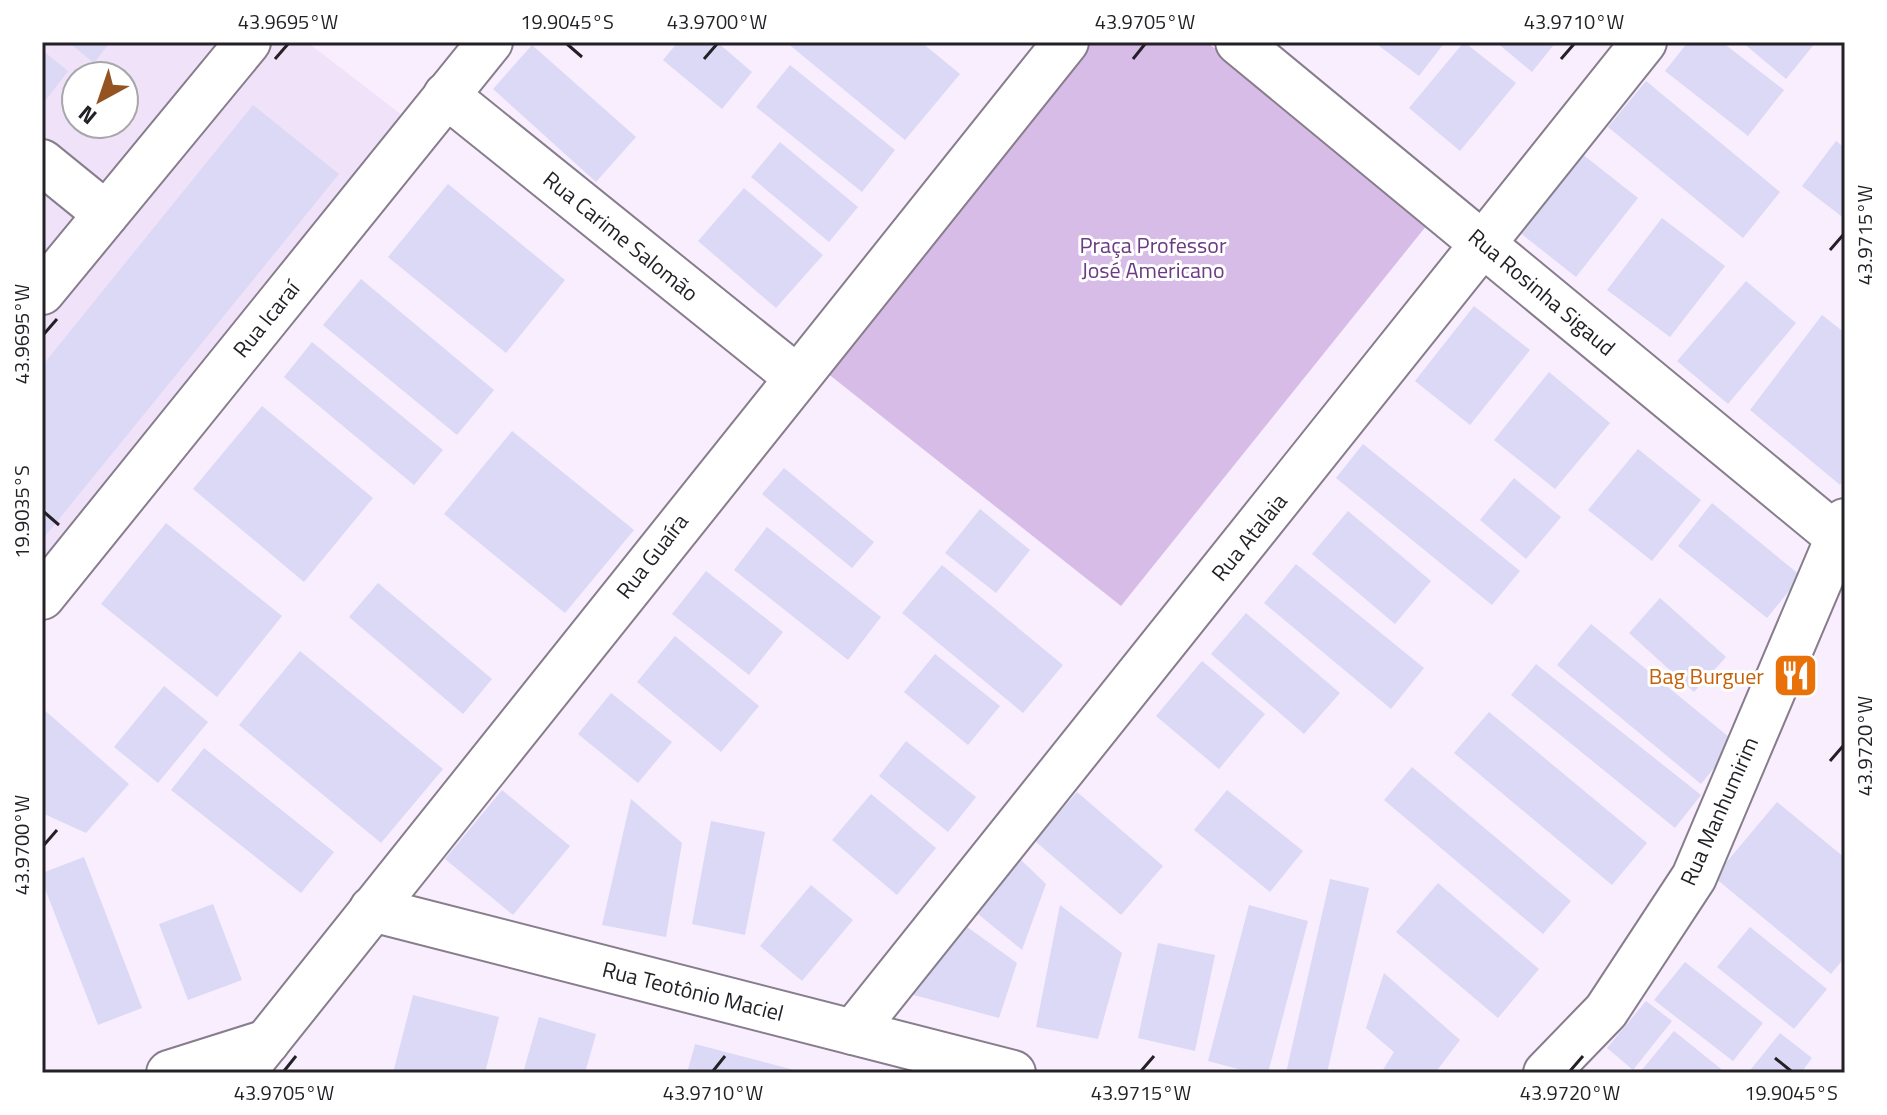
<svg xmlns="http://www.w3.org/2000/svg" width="1887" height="1115" font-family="'Titillium Web',sans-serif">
	<rect width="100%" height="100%" fill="#f8eefe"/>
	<path fill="#f0e2f8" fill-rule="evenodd" d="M42,42H307L407,119L42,563ZM76,76H124V124H76Z"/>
	<path fill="#d8bce8" d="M1076,42H1207L1427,225L1121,606L822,369Z"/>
	<g fill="#dbd9f6">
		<path d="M68,42H110L94,63Z"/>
		<path d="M678,42H717L752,72L722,109L663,60Z"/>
		<path d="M786,42H921L960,74L905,140Z"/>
		<path d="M1374,42H1445L1419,76Z"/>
		<path d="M1464,42L1516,83L1460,151L1409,108Z"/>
		<path d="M1496,42H1556L1532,72Z"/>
		<path d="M1688,42H1722L1784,90L1748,136L1665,71Z"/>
		<path d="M1742,42H1816L1786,79Z"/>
		<path d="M532,45L636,137L596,182L493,89Z"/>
		<path d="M42,50L68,71L42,105Z"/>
		<path d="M790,65L895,150L862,192L756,107Z"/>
		<path d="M1646,81L1780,192L1743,238L1608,127Z"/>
		<path d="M253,105L339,174L42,540V366Z"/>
		<path d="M1836,141L1845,148V219L1802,186Z"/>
		<path d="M780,142L858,207L829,242L751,177Z"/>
		<path d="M1577,150L1638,198L1576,277L1514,228Z"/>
		<path d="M448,184L565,280L506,353L388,257Z"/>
		<path d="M744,188L823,255L776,308L698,241Z"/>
		<path d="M1662,218L1725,266L1670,337L1607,290Z"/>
		<path d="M361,279L494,390L457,435L323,325Z"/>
		<path d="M1746,281L1796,323L1728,404L1677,361Z"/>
		<path d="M1474,306L1530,350L1470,425L1415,381Z"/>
		<path d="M1822,315L1845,333V477L1840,485L1750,410Z"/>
		<path d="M312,342L443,450L414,485L284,377Z"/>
		<path d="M1549,372L1610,423L1555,489L1494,440Z"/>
		<path d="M262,406L373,498L304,582L193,489Z"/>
		<path d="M512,431L634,530L565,613L444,514Z"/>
		<path d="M1363,444L1520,571L1492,605L1336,478Z"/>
		<path d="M1638,449L1701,500L1652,561L1588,510Z"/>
		<path d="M784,468L874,542L852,568L762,494Z"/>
		<path d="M1514,478L1561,517L1526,559L1480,520Z"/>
		<path d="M1712,503L1801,576L1767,618L1678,546Z"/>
		<path d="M980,509L1030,550L996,593L945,553Z"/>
		<path d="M1348,511L1431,581L1395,624L1312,554Z"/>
		<path d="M166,523L282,616L217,697L101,604Z"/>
		<path d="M767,527L881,617L848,660L734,570Z"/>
		<path d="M1296,564L1424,668L1391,709L1264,603Z"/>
		<path d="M942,565L1063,665L1023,713L902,613Z"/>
		<path d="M706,571L783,632L749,675L672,614Z"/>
		<path d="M378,583L492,679L463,714L349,617Z"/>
		<path d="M1660,598L1726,657L1694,692L1629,633Z"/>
		<path d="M1246,613L1340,693L1304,734L1211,654Z"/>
		<path d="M1591,624L1735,742L1701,784L1557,665Z"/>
		<path d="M675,636L759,706L721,752L637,682Z"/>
		<path d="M300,651L443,769L381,843L239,725Z"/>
		<path d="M935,654L1000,706L968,745L904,692Z"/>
		<path d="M1202,661L1265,714L1219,769L1156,716Z"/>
		<path d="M1536,664L1701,795L1675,828L1511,695Z"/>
		<path d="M164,686L208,722L158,783L114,747Z"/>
		<path d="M611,693L672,742L638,783L578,734Z"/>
		<path d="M42,708L129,784L86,833L42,813Z"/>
		<path d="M1489,712L1647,843L1612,885L1454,753Z"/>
		<path d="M906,741L976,797L948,832L879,776Z"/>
		<path d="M204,748L334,852L301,893L171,790Z"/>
		<path d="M1412,767L1571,901L1543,934L1384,800Z"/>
		<path d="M502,790L570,846L513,915L445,859Z"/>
		<path d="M1227,790L1303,851L1270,892L1194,830Z"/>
		<path d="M1077,792L1163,866L1121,915L1035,841Z"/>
		<path d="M871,794L936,848L897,895L832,840Z"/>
		<path d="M631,799L682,843L666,937L602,925Z"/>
		<path d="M1777,802L1845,858V957L1831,974L1714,877Z"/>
		<path d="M711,821L765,832L745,935L692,924Z"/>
		<path d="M84,857L142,1008L98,1025L42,881V873Z"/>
		<path d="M1019,858L1046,884L1022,950L978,914Z"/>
		<path d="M1330,879L1369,888L1327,1073H1286Z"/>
		<path d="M1438,883L1539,969L1498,1018L1396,932Z"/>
		<path d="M811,885L853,920L802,981L760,946Z"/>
		<path d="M213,904L242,980L188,1000L159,924Z"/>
		<path d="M1060,905L1122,953L1098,1039L1036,1027Z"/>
		<path d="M1249,905L1308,921L1268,1073H1253L1208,1061Z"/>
		<path d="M963,924L1017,963L999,1018L910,994Z"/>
		<path d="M1750,927L1827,989L1794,1029L1717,967Z"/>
		<path d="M1158,943L1215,955L1195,1051L1138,1038Z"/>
		<path d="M1685,962L1763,1023L1733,1061L1654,1000Z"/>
		<path d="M1384,973L1460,1040L1435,1073H1381L1394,1052L1366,1028Z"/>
		<path d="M413,995L499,1017L485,1073H393Z"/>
		<path d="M1646,1001L1672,1021L1633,1070L1607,1048Z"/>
		<path d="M539,1017L596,1034L585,1073H523Z"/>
		<path d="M1674,1031L1726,1073H1644L1641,1071Z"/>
		<path d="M1780,1033L1812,1058L1801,1073H1748Z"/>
		<path d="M695,1044L802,1072L801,1073H687Z"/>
	</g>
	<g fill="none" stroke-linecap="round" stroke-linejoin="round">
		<defs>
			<g id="minor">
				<path d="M1238,42L1845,543"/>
				<path d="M446,95L795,376"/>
				<path d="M42,162L106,214"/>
				<path d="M42,292L248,42"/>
				<path d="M42,597L490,42"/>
				<path d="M372,909L1013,1073"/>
				<path d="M853,1032L1644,42"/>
				<path d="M169,1073L267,1042"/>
				<path d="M242,1073L1066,42"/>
				<path d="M1546,1073L1606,1011L1694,877L1845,521"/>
			</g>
		</defs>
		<use href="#minor" stroke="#877d8c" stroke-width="48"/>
		<use href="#minor" stroke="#fff" stroke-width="44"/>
	</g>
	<path fill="none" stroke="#242126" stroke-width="3" d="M567,44L582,57M275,59L288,44M704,59L717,44M1133,59L1145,44M1561,59L1574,44M1830,250L1843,235M44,334L57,319M44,512L59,525M1830,761L1843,746M44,845L57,830M1775,1058L1791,1071M284,1071L296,1056M713,1071L725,1056M1141,1071L1154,1056M1570,1071L1583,1056"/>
	<defs>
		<symbol id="restaurant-square" viewBox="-11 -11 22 22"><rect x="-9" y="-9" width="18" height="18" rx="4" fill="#e8710a" stroke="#fff"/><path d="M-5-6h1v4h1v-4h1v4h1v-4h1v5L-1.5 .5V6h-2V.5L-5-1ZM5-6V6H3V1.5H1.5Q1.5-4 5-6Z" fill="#fff"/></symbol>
	</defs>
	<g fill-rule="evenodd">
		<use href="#restaurant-square" x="1770" y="650" width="51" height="51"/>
	</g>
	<g text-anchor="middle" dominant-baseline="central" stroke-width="6" stroke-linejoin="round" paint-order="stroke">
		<g font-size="22" fill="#242126" stroke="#fff">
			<text transform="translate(621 236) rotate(39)">Rua Carime Salomão</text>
			<text transform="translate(1542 292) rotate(40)">Rua Rosinha Sigaud</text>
			<text transform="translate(266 319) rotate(-51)">Rua Icaraí</text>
			<text transform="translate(1249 537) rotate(-51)">Rua Atalaia</text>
			<text transform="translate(652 556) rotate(-52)">Rua Guaíra</text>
			<text transform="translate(1719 811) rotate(-66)">Rua Manhumirim</text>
			<text transform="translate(693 991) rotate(14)">Rua Teotônio Maciel</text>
		</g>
		<g font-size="22" fill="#6c3983" stroke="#fff">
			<text x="1153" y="245">Praça Professor<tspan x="1153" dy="25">José Americano</tspan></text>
		</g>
		<g font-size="22" fill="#c56008" stroke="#fff" text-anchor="end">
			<text x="1764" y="676">Bag Burguer</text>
		</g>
	</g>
	<rect width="1887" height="1115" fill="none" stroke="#ffffff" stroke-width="88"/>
	<g transform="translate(100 100) rotate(220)"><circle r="38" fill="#ffffff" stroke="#a7a6a8" stroke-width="2"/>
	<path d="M0-6L14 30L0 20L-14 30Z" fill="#945320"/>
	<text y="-12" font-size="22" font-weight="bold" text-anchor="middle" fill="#242126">N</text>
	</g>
	<rect x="44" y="44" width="1799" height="1027" fill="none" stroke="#242126" stroke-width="3"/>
	<g font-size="20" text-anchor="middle" fill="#242126">
		<text x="288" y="29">43.9695°W</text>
		<text x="567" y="29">19.9045°S</text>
		<text x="717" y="29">43.9700°W</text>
		<text x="1145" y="29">43.9705°W</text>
		<text x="1574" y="29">43.9710°W</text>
		<text transform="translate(1865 235) rotate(-90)" y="7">43.9715°W</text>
		<text transform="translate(22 334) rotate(-90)" y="7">43.9695°W</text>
		<text transform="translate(22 512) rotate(-90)" y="7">19.9035°S</text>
		<text transform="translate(1865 746) rotate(-90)" y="7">43.9720°W</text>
		<text transform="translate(22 845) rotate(-90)" y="7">43.9700°W</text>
		<text x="284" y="1100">43.9705°W</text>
		<text x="713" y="1100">43.9710°W</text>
		<text x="1141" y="1100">43.9715°W</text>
		<text x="1570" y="1100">43.9720°W</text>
		<text x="1791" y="1100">19.9045°S</text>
	</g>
</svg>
